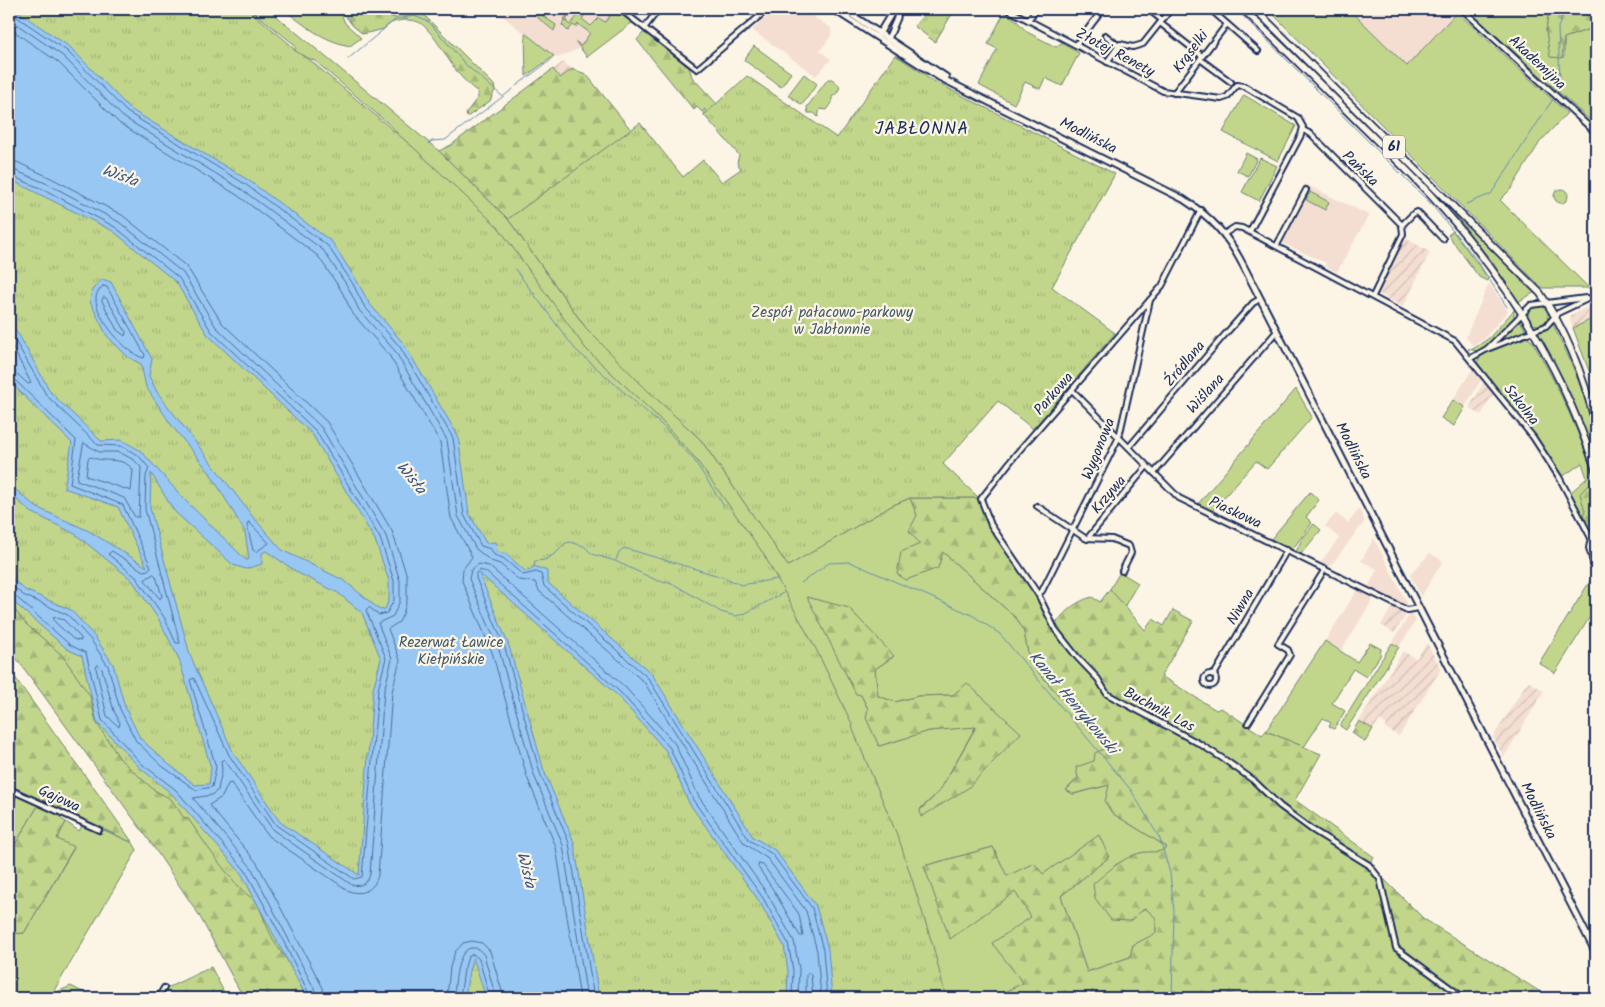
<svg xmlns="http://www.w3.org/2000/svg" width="1605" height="1007" font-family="Kalam,sans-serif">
	<defs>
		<pattern id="industrial-furrows" width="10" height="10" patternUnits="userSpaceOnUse" patternTransform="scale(1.25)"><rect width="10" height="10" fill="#f4ded2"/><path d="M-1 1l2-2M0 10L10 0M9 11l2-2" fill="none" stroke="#d1bfb7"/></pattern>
		<pattern id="forest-firs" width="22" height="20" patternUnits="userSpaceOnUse" patternTransform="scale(1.25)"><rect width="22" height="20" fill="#c1d68b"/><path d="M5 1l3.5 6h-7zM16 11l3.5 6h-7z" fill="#a5b87a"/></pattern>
		<pattern id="park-tufts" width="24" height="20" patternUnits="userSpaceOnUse" patternTransform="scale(1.25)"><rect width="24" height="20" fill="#c1d68b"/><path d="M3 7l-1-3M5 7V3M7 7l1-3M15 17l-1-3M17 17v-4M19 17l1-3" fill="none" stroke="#a5b87a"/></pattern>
	</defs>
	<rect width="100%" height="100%" fill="#fcf5e5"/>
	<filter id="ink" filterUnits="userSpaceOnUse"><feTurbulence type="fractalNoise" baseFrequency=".02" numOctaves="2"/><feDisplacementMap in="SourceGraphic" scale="10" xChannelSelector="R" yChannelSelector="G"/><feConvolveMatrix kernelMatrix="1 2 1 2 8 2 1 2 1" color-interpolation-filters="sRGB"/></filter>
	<g filter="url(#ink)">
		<g fill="#f4ded2">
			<path d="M493,9H616L622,13L586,46L557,58Z"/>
			<path d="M776,9H802L831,28V36L820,51L831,59L816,76L752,30Z"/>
			<path d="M1349,9H1454L1457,12L1407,66Z"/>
			<path d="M1305,184L1369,215L1337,272L1325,266L1326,263L1282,243Z"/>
			<path d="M1489,283L1508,311L1484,339L1473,346L1466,337Z"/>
			<path d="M1473,368L1480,376L1481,380L1465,407L1453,400Z"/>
			<path d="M1359,509L1365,521L1329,568L1320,563L1339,538L1325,526L1336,513L1348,523Z"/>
			<path d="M1374,538L1407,603L1406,608L1368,588L1377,569L1361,561Z"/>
			<path d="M1430,553L1443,561L1421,597L1410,575Z"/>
			<path d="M1359,587L1375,596L1341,651L1325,641Z"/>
			<path d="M1410,614L1416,620L1399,647L1392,643Z"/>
		</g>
		<g fill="url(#industrial-furrows)">
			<path d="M563,62L572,69L560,78L553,69Z"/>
			<path d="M1405,238L1430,252L1403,307L1378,293Z"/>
			<path d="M1588,307L1595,317L1573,328L1570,321L1571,315Z"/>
			<path d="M1596,364V390L1589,371Z"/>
			<path d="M1483,383H1486L1494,393L1481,415L1469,408Z"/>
			<path d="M1393,606L1407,614L1394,633L1381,625Z"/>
			<path d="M1427,643L1441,669L1399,736L1385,728L1387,725L1380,720L1373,729L1359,721L1403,651L1416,659Z"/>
			<path d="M1528,681L1544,691L1504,757L1493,737Z"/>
		</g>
		<g fill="#c1d68b" stroke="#6e8274" fill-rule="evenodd">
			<path d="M250,9H268L439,151L508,219L586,328L701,440L788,565L893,505L910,498L917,515L943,552L1017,619L1024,632L1030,663L1106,748L1066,790L1074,794L1109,785L1112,813L1167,847L1161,852L1140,853L1115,865L1145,908L1156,917V934L1133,945L1130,957L1087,972L1061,896L1109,857L1043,874L1033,864L1007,877L993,847L924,866L929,878L1015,892L1032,917L1023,984L991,998H943L638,401L579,343L392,127L315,61L295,52V45ZM849,608L893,657L875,669L878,696L895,702L918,696L953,695L1021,733L920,809L939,792L976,726L929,731L879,746L868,709L861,695Z"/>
			<path d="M283,9H339L345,23L361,38L350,46C323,41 304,25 283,9Z"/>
			<path d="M533,9L556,25L554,31L532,13Z"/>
			<path d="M572,9H580L586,13L582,19L591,26L599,18L605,22L610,16L601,9H616L633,22L587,57L575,41L581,46L590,33L578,24L576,27L573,25L568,31L562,25L564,20L570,25L579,14L574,10L566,19L568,22L564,19Z"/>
			<path d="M1248,9H1253L1535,292L1518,302L1493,263L1453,212Z"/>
			<path d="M1268,9H1349L1407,66L1457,12L1567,113L1540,142L1511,189L1500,200L1589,288H1542Z"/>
			<path d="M1467,9H1549L1546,31L1551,57H1564V38L1590,29L1596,18V121L1594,124C1550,84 1513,51 1467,9Z"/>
			<path d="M1004,13L1015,19L1027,32L1056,47L1061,43L1079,53L1062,86L1045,78L1040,89L1025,82L1014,104L979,85L997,49L988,44Z"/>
			<path d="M525,33L554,56L526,76Z"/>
			<path d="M754,46L791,73L781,87L744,60Z"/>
			<path d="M804,74L817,84L802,105L788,95Z"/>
			<path d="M828,79H832L840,86L838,92L832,97V103L827,110L820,109L818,117L814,113H808L807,107Z"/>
			<path d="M1244,95L1296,126L1278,161L1223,132Z"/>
			<path d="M1246,153L1257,159L1248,176L1237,171Z"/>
			<path d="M1260,158L1277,166L1259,201L1242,192Z"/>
			<path d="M1310,192L1329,202L1325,210L1306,200Z"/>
			<path d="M1453,231L1488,278L1487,281L1479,277L1448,235Z"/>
			<circle cx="1538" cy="315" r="10"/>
			<path d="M1514,310V317L1486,346L1477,351L1468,349H1473L1489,338Z"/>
			<path d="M1519,319L1526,331L1493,345Z"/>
			<path d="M1592,319L1596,329V364L1589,371L1573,328Z"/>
			<path d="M1552,322C1573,366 1596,413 1596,462L1565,386L1534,332L1546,328Z"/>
			<path d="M1526,337L1532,341C1559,387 1580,433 1596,483V487L1581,494L1585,511L1582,517L1570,493L1587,478L1582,463L1562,477L1540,444L1477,362L1482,354Z"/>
			<path d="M1296,389L1312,417L1267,469L1256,461L1212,511L1197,505Z"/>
			<path d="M1453,400L1465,407L1454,426L1441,418Z"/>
			<path d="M1310,492L1319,500L1306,517L1312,523L1292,550L1271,539Z"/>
			<path d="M1314,524L1321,530L1301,554L1296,552L1302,539Z"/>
			<path d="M1120,572L1138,583L1124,607L1110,589Z"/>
			<path d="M1595,573L1596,607L1555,673L1539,663Z"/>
			<path d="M1325,641L1357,662L1370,643L1381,649L1380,656L1366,677L1353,669L1332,703L1345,711L1334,729L1329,726L1331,723L1323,718L1304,747L1266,731Z"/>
			<path d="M1392,643L1399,647L1346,730L1340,726Z"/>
			<path d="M17,794L39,804L9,855V808Z"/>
			<path d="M66,822L79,831L83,824L101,833L104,830L133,843L137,850L52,994L71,986L94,998H9V934L24,933L74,848L57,839Z"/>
		</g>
		<g fill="url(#forest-firs)" stroke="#6e8274">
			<path d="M340,9H429L425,16L494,85L495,90L490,101L467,117L466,113L478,97V92C450,72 445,46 423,25C415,17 390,19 384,29L363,34L353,26Z"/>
			<path d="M1549,9H1596V18L1590,29L1564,38L1562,58L1550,57L1546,31Z"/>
			<path d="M643,33H646L689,67L692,77L717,104L704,115L705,109L702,112L697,107L694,110L637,40Z"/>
			<path d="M553,69L560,78L572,69L586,74L632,131L508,219L439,151L451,145Z"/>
			<path d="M1588,485L1596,487V532L1586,526L1582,517L1585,511L1580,494Z"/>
			<path d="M910,498H979C993,534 1015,563 1037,595C1044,606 1045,616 1057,622C1066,610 1077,601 1092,597L1100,602L1110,589L1145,630L1153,619L1164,626L1173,610L1193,621L1161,676L1216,710L1221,708L1262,735L1266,731L1321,754L1295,800L1374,857L1369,864L1424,919L1550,998H991L1023,983L992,943L1031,917L1015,892L950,939L924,866L993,847L1007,876L1034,863L1043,874L1099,835L1109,857L1061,896L1087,972L1130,957L1133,945L1156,933V918L1145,908L1130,921L1111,920L1095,898L1093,884C1106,873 1123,857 1140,853C1151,850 1158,855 1167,847L1112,813L1105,802L1109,785L1073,794L1066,790L1078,779L1076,767L1094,761L1095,753L1106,748L1030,663L1024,632L1017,619L943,552L938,568L906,580L897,574L901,552L920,544L909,531L917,515Z"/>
			<path d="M807,597L849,608L894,656L875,669L878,696L895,702L918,696L953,695L967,683L1021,733L968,788L921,817L920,810L939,792L976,727L929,731L879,746L866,718L868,709L861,695L856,694Z"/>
			<path d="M9,598L45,628L172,794L241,873L307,998H245L242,995L199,915L149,840L9,648Z"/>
			<path d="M9,669L133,843L9,785Z"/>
			<path d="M1359,721L1373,729L1365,742L1352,733Z"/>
			<path d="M39,804L62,815L60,818L66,822L57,839L74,847L24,933L9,934V855Z"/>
			<path d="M211,967L226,996L224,998H161L165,989Z"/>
		</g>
		<g fill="url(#park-tufts)" stroke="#6e8274">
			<path d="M9,9H248L291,45L294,50L311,61L413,147L498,227L586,349L657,416L695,458L763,553L817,651L852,724L853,730L900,842L933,946L946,998H306L291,960C276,955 263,916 257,901C238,894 200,836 187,817L184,818L171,799L154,790L120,759L96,722L90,696L71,668L62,655L26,624L9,603Z"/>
			<path d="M926,9H955L935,42L914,26L925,14Z"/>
			<path d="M895,55L926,75V77L1115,174L1052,287L1115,333L1033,429L998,401L943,464L979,498H910L893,505L788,566L701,440L646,389L586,328L508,219L640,123L683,177L703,160L722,182L741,169L737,163L739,155L704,115L747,76L837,138Z"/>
			<circle cx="1561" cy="196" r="7"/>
		</g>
		<path fill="#98c7f3" stroke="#668ab7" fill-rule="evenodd" d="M9,9H14L70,47L130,109L248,180L332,242L357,281L369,303L404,344L458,436L469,513L486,543L496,542L497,552L505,553L525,571L531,570L534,566L547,571V582L652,674L753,837L775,850L816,906L828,949L832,998H787L788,971L784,946L759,901L689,803L666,751L618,696L479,573L509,646L544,771L574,842L599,998H486L473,957L469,971L465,998H307L241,873L172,794L139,767L97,722L82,656L67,649L9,598V576L25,590L71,610L95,637L113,664L125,707L140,738L166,762L195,785L209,784L211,768L179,659L159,620L132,580L75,534L31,512L9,493V484L36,507L89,531L147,567L118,507L64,488L72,443L9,381V322L19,335L51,393L101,441L122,440L141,451L186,501L246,560L249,559L245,532L210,473L172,426L146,387L141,364L128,357L107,336L90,302L92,290L102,279L111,282L152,359L149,376L157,392L253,517L282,550L345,581L380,610L385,609L389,599V581L375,540L312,434L207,334L176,282L113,231L9,179ZM151,473L174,511L233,565L246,569L262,564V553L266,551L300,574L338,593L362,613L381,659L373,689L359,875L280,822L233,752L190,655L150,508Z"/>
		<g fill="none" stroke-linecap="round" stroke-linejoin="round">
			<g stroke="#4d6c9a" stroke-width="1">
				<path d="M12,9L14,15L67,51L127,112L245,184L328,246L353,284L364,306L400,347L453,438L464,515L481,546L491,549L494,555L503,558L523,575L536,572L541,574L544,586L648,678L749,840L772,854L812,908L823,950L827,998"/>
				<path d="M9,19L63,56L123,117L241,189L323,250L348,287L359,310L395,351L447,440L458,516L476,549L491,561L500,564L519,580L535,582L539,591L644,682L744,843L768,859L806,911L817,951L821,998"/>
				<path d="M9,28L58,62L119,123L237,195L318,256L341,290L353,314L389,355L440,442L451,518L472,557L463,569L462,581L492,652L527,777L556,847L580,998"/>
				<path d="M9,161L17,162L51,178L122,215L187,267L222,323L327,422L392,531L407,576V600L403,614L399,622L388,629L400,660L392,692L378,875C375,889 363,896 349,891L268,836L231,783L228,784L222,797L209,805L257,863L323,988L324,998"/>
				<path d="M9,168L48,184L119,222L183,273L216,327L321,427L386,536L400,581V601L393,616L378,623L392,659L384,691L370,874C368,883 361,887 352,885L273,830L224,759L221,761L222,770L218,790L212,795L193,798L251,867L316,992L317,998"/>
				<path d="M9,175L45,190L115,227L179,278L211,331L316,431L380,538L394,581V600L387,613L379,615L369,607L366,610L386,658L378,690L362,877L354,879L276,825L229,755L194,678L190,680L216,767L212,787L196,790L162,766L136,741L120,709L108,666L91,640L68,615L23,595L9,583"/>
				<path d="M103,286L107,287L145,355L144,358C127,355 95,316 96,299C96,293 99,290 103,286Z"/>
				<path d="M104,297L107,299L126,332L125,336L117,330L102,301Z"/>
				<path d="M9,330L47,396L98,445L121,446L138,455L149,468L146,476L145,509L180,643H176L164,617L136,577L108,554L112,551L143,571L148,570L151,567L123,505L70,484L76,440L14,379L9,378"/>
				<path d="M9,340L31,383L28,384L16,373L9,372"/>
				<path d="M84,443L99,452H119L134,460L141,467L139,517H135L124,498L77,480Z"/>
				<path d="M91,457C106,464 122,455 133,470L131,491L86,476L88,459Z"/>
				<path d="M249,522L269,543L256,552L253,550L247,525Z"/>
				<path d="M154,574L156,576L162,596L160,599L145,580Z"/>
				<path d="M9,594L14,595L70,645L86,653L102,720L142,764L176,790L245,870L280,934L311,998"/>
				<path d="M54,617L64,620L81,638V641L73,639L54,621Z"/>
				<path d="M98,665L102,669L114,711L120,723L119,727L107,716L96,668Z"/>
				<path d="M759,864L763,865L799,914L803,936H800L774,891L758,867Z"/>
				<path d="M447,998L450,967L455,952L463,943L472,941L482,943L490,951L504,998"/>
				<path d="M454,998C455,986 456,951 471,948C477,947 481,951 484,955L496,998"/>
				<path d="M460,998L464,970L468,957L473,954L479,959L490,998"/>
				<path d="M587,998L563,845L534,775L499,650L469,579L471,570L479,564L489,566L626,688L675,744L699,797L768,895L794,941L799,969L798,998"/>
				<path d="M594,998L569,843L540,773L505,648L476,578V573L480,570L486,572L621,693L670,748L693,800L763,898L788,943L793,970L792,998"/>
				<path d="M806,998V975L809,973L811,975L813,998"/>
			</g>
			<g stroke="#668ab7" stroke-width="1">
				<path d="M366,9L395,18"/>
				<path d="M1236,9L1431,204L1476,259L1507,307"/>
				<path d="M414,16L429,22L466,65L502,96"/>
				<path d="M348,59L396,19L414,16L420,9"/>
				<path d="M1560,83L1558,27L1566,9"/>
				<path d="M516,86L551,60"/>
				<path d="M1558,91L1559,88"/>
				<path d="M428,144L432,141L445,140L513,89"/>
				<path d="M1466,204L1491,194L1553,99"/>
				<path d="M515,269L575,349L666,429L694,460L724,506"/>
				<path d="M616,560L619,552L624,548L726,578L741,585L777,579"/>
				<path d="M534,566L535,561L545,560L556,553L566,543L570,542L584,546L592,554L615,561L658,581L670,582L721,612L735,616L744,614L783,593"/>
				<path d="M801,583L829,563L850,562L972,615L1000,634L1131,790L1160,839L1170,873L1174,911L1172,998"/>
			</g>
			<defs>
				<g id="minor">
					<path d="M620,9L697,69L768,9"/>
					<path d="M1007,9L1163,91L1221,99L1227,97L1237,85L1244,86L1298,118L1303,127L1301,135L1250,231"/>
					<path d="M1148,9L1162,20"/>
					<path d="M1210,9L1258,51"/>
					<path d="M1462,9L1596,133"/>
					<path d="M1028,20L1037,9"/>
					<path d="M1160,23L1202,56"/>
					<path d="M645,27L659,9"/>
					<path d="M1105,35L1119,46"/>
					<path d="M1076,45L1103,9"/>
					<path d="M1200,59L1231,82"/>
					<path d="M1107,62L1120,44L1133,47L1143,44L1171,9"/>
					<path d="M1174,93L1227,24"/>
					<path d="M1303,130L1311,134L1402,225L1403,234L1373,296"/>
					<path d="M1201,210L1162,286L1017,453L981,499L991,525L1038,594L1055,629L1077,657L1098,679L1107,694L1200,744L1225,760L1253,780L1280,806L1311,829L1369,865L1380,879L1396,948L1464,998"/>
					<path d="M1402,225L1414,213L1417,212L1443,239"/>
					<path d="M1224,234L1235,227L1242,228L1455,341L1533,437L1559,477L1591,538L1589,548L1596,573"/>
					<path d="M1277,245L1306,190"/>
					<path d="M1487,349L1531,305L1586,298"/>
					<path d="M1471,358L1487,349L1546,326L1558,313L1596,295"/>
					<path d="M1073,391L1179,498L1407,610L1418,608"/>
					<path d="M1129,447L1221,339L1253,303L1260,299"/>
					<path d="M1154,473L1277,331"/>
					<path d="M1037,506L1085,538L1112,539L1129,546L1131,553L1122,571"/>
					<path d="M1087,539L1147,466"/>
					<path d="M1038,594L1042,591L1119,437L1150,300"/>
					<circle cx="1210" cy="680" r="6"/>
					<path d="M1214,675L1287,550"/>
					<path d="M1248,723L1290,655L1288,650L1278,644L1325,569"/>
					<path d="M9,789L99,830"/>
					<path d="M9,804L12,798L10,789"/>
					<path d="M158,998L164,988"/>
				</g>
				<g id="secondary">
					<path d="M833,9L939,77L1183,199C1211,217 1227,234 1243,265L1596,953"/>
					<path d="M843,9L946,77"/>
					<path d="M879,34L894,9"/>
					<path d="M888,39L897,18L898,9"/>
				</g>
				<g id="primary">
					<path d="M1243,9C1283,47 1323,87 1362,126C1398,161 1435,197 1466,236C1522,305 1569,386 1596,471"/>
					<path d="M1255,9L1540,293C1567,331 1585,381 1596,426"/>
				</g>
			</defs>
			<use href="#minor" stroke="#1b2f5e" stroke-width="8"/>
			<use href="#secondary" stroke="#1b2f5e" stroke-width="9"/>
			<use href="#primary" stroke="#1b2f5e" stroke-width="9"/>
			<use href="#minor" stroke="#fcf5e5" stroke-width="4"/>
			<use href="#secondary" stroke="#fcf5e5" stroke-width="5"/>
			<use href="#primary" stroke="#fcf5e5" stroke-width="5.5"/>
		</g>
	</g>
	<g text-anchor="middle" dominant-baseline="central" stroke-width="4.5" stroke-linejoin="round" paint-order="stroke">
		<rect fill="#fcf5e5" stroke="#5e6a86" stroke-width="1" x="1383" y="135.5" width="22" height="23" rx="4"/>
		<g font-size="14" font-weight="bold" fill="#1b2f5e">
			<text x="1394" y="147">61</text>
		</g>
		<g font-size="15" fill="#1b2f5e" stroke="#fcf5e5">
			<text transform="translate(1191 52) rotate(-53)">Krąselki</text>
			<text transform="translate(1115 53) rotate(28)">Złotej Renety</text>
			<text transform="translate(1537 63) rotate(43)">Akademijna</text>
			<text transform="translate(1088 136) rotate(27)">Modlińska</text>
			<text transform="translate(1360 169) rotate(44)">Pańska</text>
			<text transform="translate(1185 364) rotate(-50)">Źródlana</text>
			<text transform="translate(1054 394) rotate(-49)">Parkowa</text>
			<text transform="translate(1206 394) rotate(-48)">Wiślana</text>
			<text transform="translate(1521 405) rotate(52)">Szkolna</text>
			<text transform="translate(1099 449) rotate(-68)">Wygonowa</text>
			<text transform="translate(1353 451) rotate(63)">Modlińska</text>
			<text transform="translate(1109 495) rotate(-50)">Krzywa</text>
			<text transform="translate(1235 513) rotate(25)">Piaskowa</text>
			<text transform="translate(1241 607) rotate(-59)">Niwna</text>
			<text transform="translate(1159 710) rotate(28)">Buchnik Las</text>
			<text transform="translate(59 799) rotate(25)">Gajowa</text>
			<text transform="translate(1538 811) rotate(63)">Modlińska</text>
		</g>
		<g font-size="15" fill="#445969" stroke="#fcf5e5">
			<text x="832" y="313">Zespół pałacowo-parkowy<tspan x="832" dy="17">w Jabłonnie</tspan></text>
			<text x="451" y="643">Rezerwat Ławice<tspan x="451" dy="17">Kiełpińskie</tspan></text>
		</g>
		<g font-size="16" font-style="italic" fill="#3a5583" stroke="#fcf5e5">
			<text transform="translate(120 176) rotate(20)">Wisła</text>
			<text transform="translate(411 478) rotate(51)">Wisła</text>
			<text transform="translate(1073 703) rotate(50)">Kanał Henrykowski</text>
			<text transform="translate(526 870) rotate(76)">Wisła</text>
		</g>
		<g font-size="18" letter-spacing="1" fill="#1b2f5e" stroke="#fcf5e5">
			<text x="922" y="129">JABŁONNA</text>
		</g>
	</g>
	<rect width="1605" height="1007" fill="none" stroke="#fcf5e5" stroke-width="30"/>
	<rect x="15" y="15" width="1575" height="977" fill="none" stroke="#1b2f5e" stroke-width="2" filter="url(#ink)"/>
</svg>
